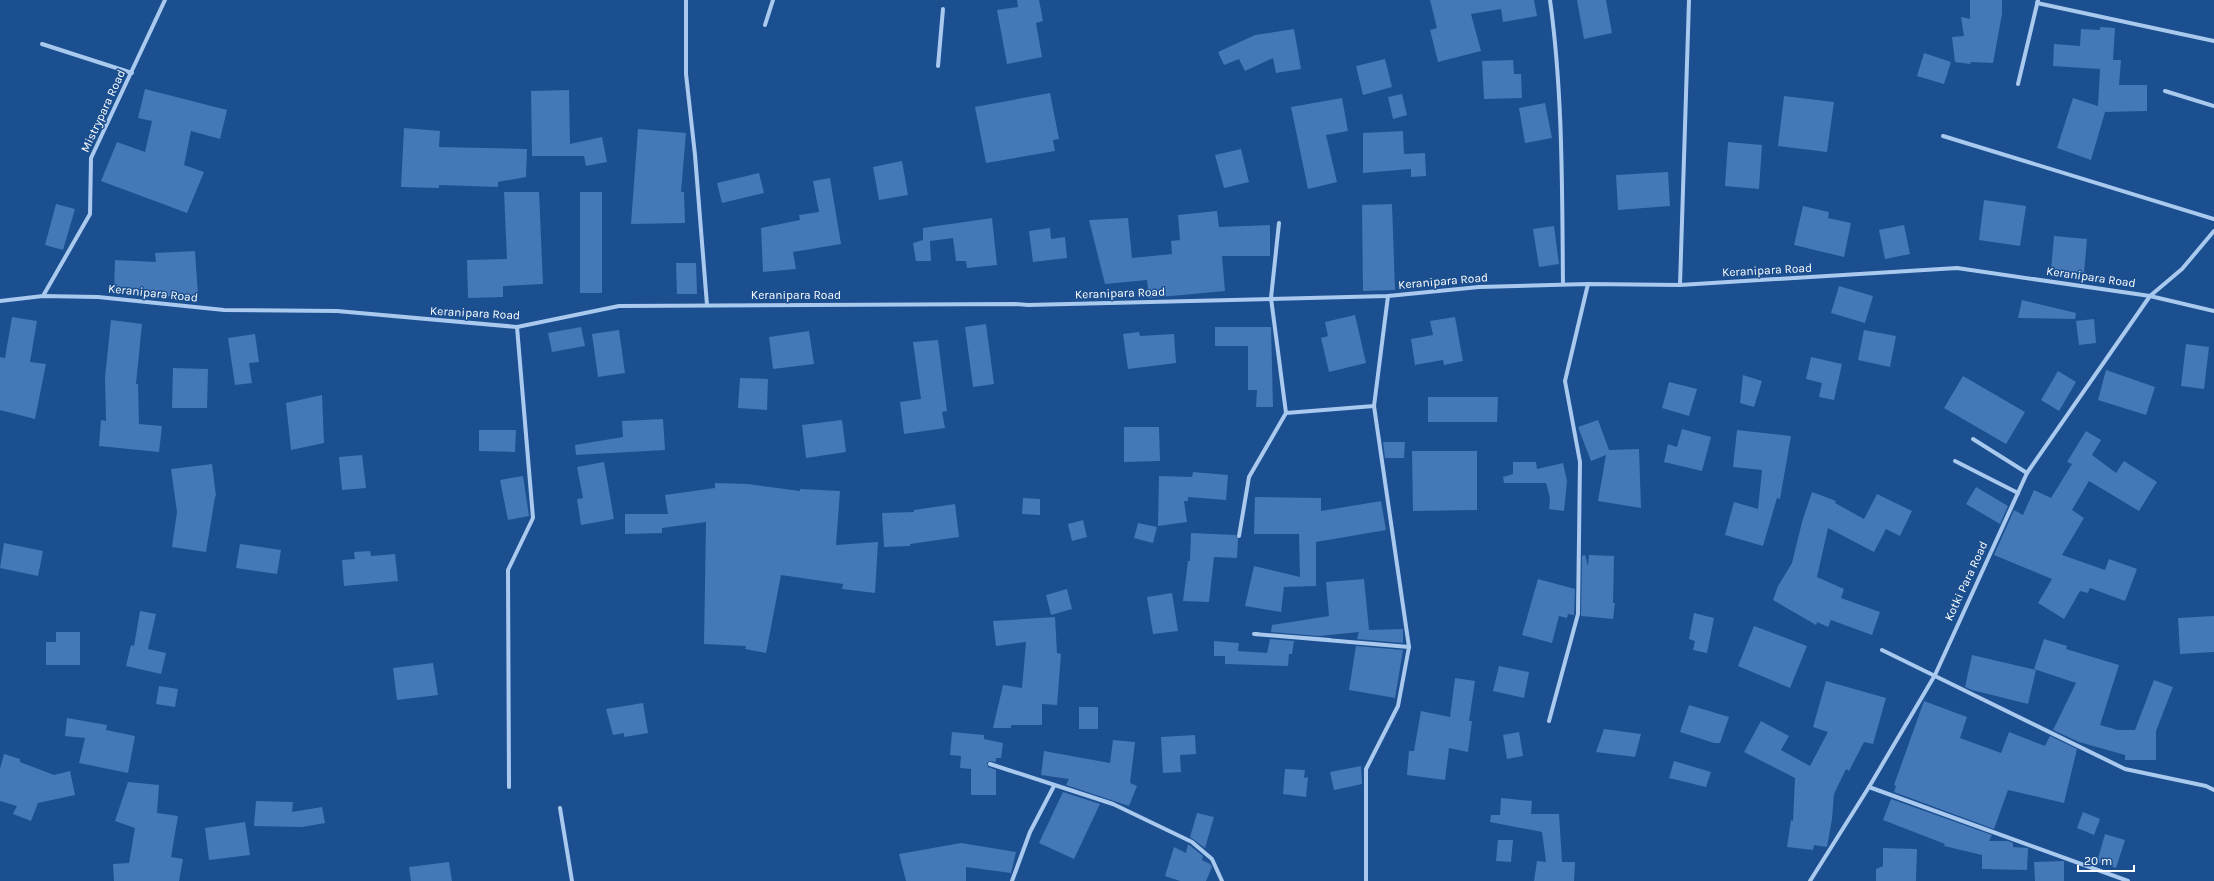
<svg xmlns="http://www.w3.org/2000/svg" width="2214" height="881" font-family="Karla,sans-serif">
	<rect width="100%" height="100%" fill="#1b4f8f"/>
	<g fill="#4478b7">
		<path d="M1017,0H1039L1043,21L1036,23L1042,57L1007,64L997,10L1018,7Z"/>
		<path d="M1430,0H1534L1537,16L1503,22L1501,9L1471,14L1481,51L1438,62L1430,30L1437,28Z"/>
		<path d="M1577,0H1606L1612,33L1584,39Z"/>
		<path d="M1970,0H2002V14L1993,63L1971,62L1970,64L1955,62L1952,37L1964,36L1961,17L1970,19Z"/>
		<path d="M2100,27L2115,28L2113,60H2121L2119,85H2147V111L2105,112L2091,160L2057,148L2073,98L2098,106L2100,69L2053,66L2054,44L2080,46L2081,29L2100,30Z"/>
		<path d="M1294,29L1301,69L1276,73L1273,58L1245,71L1239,59L1224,65L1218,52L1255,35Z"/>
		<path d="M1924,53L1951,62L1944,84L1917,76Z"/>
		<path d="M1385,59L1392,87L1363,95L1356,66Z"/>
		<path d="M1513,60L1514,74H1521L1522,98L1484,99L1482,61Z"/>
		<path d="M145,89L227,110L220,139L191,131L184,165L204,172L187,213L101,181L117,142L145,152L152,121L138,118Z"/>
		<path d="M569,90L570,144L602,137L607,162L586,166L584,156H532L531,91Z"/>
		<path d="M1050,93L1059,139L1053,140L1055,151L986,163L975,107Z"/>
		<path d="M1402,94L1407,115L1393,119L1388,97Z"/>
		<path d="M1784,96L1834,102L1827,152L1778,146Z"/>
		<path d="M1342,98L1348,131L1326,135L1337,182L1308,189L1291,107Z"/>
		<path d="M1545,103L1552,138L1525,143L1519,108Z"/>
		<path d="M404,128L440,131L439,147L527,149L526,177L498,182V187L439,185V188L401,187Z"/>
		<path d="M638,129L686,133L681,192H684L685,223L631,224Z"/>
		<path d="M1403,131L1404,154L1425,153L1426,176L1411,177V169L1363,173V133Z"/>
		<path d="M1728,142L1762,145L1759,189L1725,186Z"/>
		<path d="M1241,149L1249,182L1224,188L1215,155Z"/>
		<path d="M902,161L908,195L879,200L873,167Z"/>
		<path d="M1668,172L1670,206L1618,210L1616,175Z"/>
		<path d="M759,173L764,193L722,203L717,183Z"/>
		<path d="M830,178L841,244L793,252L796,269L763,272L761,228L800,220L799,215L819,212L813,181Z"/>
		<path d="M504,192H539L543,284L503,286V297L468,298L467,260L507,259Z"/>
		<rect x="580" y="192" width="22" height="101"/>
		<path d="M1984,200L2026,206L2020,246L1979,240Z"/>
		<path d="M56,204L75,209L63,250L45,245Z"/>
		<path d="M1392,204L1395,290L1363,291L1362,205Z"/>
		<path d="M1803,206L1829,212L1828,218L1851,223L1844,257L1794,245Z"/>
		<path d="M1217,211L1219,227L1270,225V256H1222L1225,291L1149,298L1147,280L1105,284L1089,220L1128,218L1132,258L1172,254L1171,241L1180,240L1178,215Z"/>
		<path d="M992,218L997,265L967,268L966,261H956L953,238L930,241L931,261H916L913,243L923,240V228Z"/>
		<path d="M1904,225L1910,254L1885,259L1879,230Z"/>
		<path d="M1554,226L1559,264L1539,267L1533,229Z"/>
		<path d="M1050,228L1051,239L1065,237L1067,258L1033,262L1029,231Z"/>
		<path d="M2054,236L2087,239L2084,273L2051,270Z"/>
		<path d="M195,251L198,295L158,297L157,293L114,292L115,260L156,262L155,253Z"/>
		<path d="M676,263H696L697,294H677Z"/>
		<path d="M1839,286L1873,296L1865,323L1831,313Z"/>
		<path d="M2022,300L2076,313L2075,319L2018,318Z"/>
		<path d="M1355,315L1366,363L1329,372L1321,338L1328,336L1325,322Z"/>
		<path d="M12,317L37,321L30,362L46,364L35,419L0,410V357L5,358Z"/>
		<path d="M1455,317L1463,361L1444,365L1443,360L1415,365L1411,339L1433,335L1430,321Z"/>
		<path d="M2094,319L2096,343L2079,345L2076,321Z"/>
		<path d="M111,320L142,324L136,384H138L139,424L162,426L159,452L99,446L101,420L106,421L105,377Z"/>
		<path d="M986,324L994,384L973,387L965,327Z"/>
		<path d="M581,327L585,346L552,352L548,333Z"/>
		<path d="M1215,327H1271L1273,407H1256L1257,390H1248V346H1215Z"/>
		<path d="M619,330L625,373L598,377L592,334Z"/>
		<path d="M1864,330L1896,336L1890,367L1858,360Z"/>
		<path d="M809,331L814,364L773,369L769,337Z"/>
		<path d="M1139,332L1140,336L1174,334L1176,363L1128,369L1123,334Z"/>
		<path d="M255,334L259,362L249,363L252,383L235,385L228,338Z"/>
		<path d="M938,340L947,411L942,412L945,428L904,434L900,402L921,399L913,342Z"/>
		<path d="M2186,344L2209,347L2204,389L2181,386Z"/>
		<path d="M1811,357L1842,364L1834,400L1819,397L1822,383L1806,379Z"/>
		<path d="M173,368L208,369L207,408H172Z"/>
		<path d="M2106,370L2155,387L2146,415L2098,400Z"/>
		<path d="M2058,371L2076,382L2059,411L2041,400Z"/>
		<path d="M1743,375L1762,381L1754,407L1740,403Z"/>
		<path d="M1963,376L2025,412L2006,444L1944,408Z"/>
		<path d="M740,378L768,379L767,410L738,408Z"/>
		<path d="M1669,382L1697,389L1689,416L1662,408Z"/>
		<path d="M322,395L324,443L291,450L286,403Z"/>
		<path d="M1428,397H1498L1497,422H1428Z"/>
		<path d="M663,419L665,450L576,455L575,445L623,437L622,421Z"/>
		<path d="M842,420L846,452L806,458L802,425Z"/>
		<path d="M1598,420L1609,450L1639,449L1641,508L1598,501L1606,455L1591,461L1578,427Z"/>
		<path d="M1124,427H1159L1160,461L1124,462Z"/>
		<path d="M1682,429L1711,437L1702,471L1664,462L1668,444L1677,447Z"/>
		<path d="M479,430H516L515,452L479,451Z"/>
		<path d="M1737,430L1791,436L1780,499L1777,498L1763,546L1725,535L1734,502L1758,509L1762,470L1733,467Z"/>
		<path d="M2086,431L2101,440L2092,455L2116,473L2124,461L2157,482L2139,511L2089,481L2072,510L2084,518L2062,555L2105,570L2109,559L2137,569L2125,601L2090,588L2088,593L2080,591L2064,619L2038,603L2052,579L1994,555L2014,510L2023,515L2034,490L2051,498L2072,464L2067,462Z"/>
		<path d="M1383,442H1405L1404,458H1385Z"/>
		<path d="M1412,451H1477V510L1413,511Z"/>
		<path d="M362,455L366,488L342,490L339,457Z"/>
		<path d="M604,462L614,519L581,525L577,499L583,498L577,467Z"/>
		<path d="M1513,462H1536L1537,469L1563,463L1567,481L1564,511L1549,509L1550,498L1546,483H1504L1503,477L1513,474Z"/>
		<path d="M212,464L216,496L215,497L206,552L172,547L177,512L171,469Z"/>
		<path d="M1193,472L1228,475L1226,500L1188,497V501H1184L1187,522L1158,526L1159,476L1192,477Z"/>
		<path d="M523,476L529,516L508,520L500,480Z"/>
		<path d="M715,483L748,484L800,491V489L840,491L836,545L878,542L875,593L842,589L843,584L781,575L766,653L745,649L746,646L704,644L706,522L662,528V533L625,534V514H668L665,495L715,488Z"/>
		<path d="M1976,487L2008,506L2000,524L1966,504Z"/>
		<path d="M1812,492L1836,501L1835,503L1864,519L1877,494L1912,511L1900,536L1886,529L1874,552L1828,528L1817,577L1844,589L1841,598L1880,612L1872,635L1831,620L1828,627L1817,622L1816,625L1773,600L1778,586L1792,563L1802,522Z"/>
		<path d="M1255,497L1321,498V511L1381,501L1386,530L1316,542V586L1284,587L1281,612L1245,606L1254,566L1300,577L1299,534H1254Z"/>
		<path d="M1023,498L1040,499V515L1022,514Z"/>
		<path d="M955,504L959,537L910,544V546L884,547L882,513L914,512V510Z"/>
		<path d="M1083,520L1087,537L1072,541L1068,524Z"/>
		<path d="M1138,523L1157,527L1153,543L1134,538Z"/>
		<path d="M1191,533L1236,535L1238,539L1237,558L1214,557L1209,602L1183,601L1188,561H1190Z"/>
		<path d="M4,543L43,551L38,576L0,568Z"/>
		<path d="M240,544L281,550L277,574L236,568Z"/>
		<path d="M370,551L371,556L395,554L398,581L344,586L342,560L355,559L354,552Z"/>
		<path d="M1585,555L1588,566L1589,555L1614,556L1613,603H1615L1613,619L1581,616L1582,556Z"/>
		<path d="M1364,579L1369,630L1403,629V643L1357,639L1359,632L1319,636L1271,632L1272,625L1329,616L1326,582Z"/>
		<path d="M1538,579L1575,589L1574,615L1568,614L1567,618L1559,616L1552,643L1522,635Z"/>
		<path d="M1067,589L1072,609L1051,615L1046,595Z"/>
		<path d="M1172,593L1178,631L1153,634L1147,597Z"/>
		<path d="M140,611L156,614L148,649L166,653L161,674L126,666L131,645L134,646Z"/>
		<path d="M1694,613L1714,618L1707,653L1693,650L1695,641L1689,639Z"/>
		<path d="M2214,616V652L2180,654L2178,618Z"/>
		<path d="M1055,617L1057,653L1061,654L1057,705L1042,704V725H1011V728H993L1003,685L1022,688L1026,642L996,646L993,621Z"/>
		<path d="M1754,626L1807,646L1790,688L1738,666Z"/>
		<path d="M56,632H80V665H46V642H56Z"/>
		<path d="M1270,639L1294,641L1292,654H1289L1288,666L1225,664V656H1214V641L1239,643L1238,651L1267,653Z"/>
		<path d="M2044,639L2067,646L2066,649L2119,665L2100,725L2118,730H2135L2154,680L2173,687L2156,731V760H2125V755L2079,742L2053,730L2076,683L2034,669Z"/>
		<path d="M1356,646L1403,650L1395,698L1349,690Z"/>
		<path d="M1972,655L2036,670L2028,704L1972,690L1965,687Z"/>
		<path d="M433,663L438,695L397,700L393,668Z"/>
		<path d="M1499,666L1529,672L1524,698L1493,691Z"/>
		<path d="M1455,678L1475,681L1469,721H1472L1468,752L1449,748L1445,780L1407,775L1409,751H1414L1421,711L1450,717Z"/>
		<path d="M1826,681L1886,698L1873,744L1864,742L1849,771L1846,769L1834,794L1832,819L1827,847L1814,845L1813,850L1787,847L1791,820L1793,821L1795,778L1744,752L1761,721L1789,736L1781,750L1810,766L1828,732L1813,727Z"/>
		<path d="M159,686L178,689L175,707L156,704Z"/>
		<path d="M1924,701L1967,717L1960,738L2001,753L2009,732L2045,746L2050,736L2077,749L2064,803L2008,790L1994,829L1894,792L1896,786L1894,785Z"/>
		<path d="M643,703L648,733L624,737V733L613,735L606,709Z"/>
		<path d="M1689,705L1729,717L1720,743H1714L1680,732Z"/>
		<rect x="1079" y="707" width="19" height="22"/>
		<path d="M67,718L107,725L106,730L135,736L128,773L79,763L85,738L65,736Z"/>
		<path d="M1604,729L1641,734L1635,757L1596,752Z"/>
		<path d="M952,732L984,735V739L1003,743L1001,758H996V762L990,761L987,763L988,767L996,770V795H971V769L960,768L961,756L950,755Z"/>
		<path d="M1519,732L1523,756L1507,759L1503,735Z"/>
		<path d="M1195,735L1196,754L1180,755L1181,772L1163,773L1161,737Z"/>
		<path d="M1113,740L1135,742L1130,783L1137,786L1129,806L1066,785L1069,779L1041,775L1044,751L1110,763Z"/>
		<path d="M4,754L20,759V762L54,775L70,771L75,795L38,803L31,821L13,814L17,806L0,801V769Z"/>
		<path d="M1674,761L1711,772L1706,787L1669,778Z"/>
		<path d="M1361,766L1362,784L1334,790L1330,772Z"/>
		<path d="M1285,769L1305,770L1304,778L1308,777L1306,797L1283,794Z"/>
		<path d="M128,782L159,785L157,813L178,816L171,857L183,859L179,881H114L113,864L129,863L135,828L115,821Z"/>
		<path d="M1063,792L1100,804L1074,859L1039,843Z"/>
		<path d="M1501,798L1532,801L1531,814H1559L1562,862H1575L1574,881H1534L1537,861L1546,862L1542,832L1490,822L1491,815H1500Z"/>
		<path d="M1891,799L1992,835L1989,841H2008L2013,843V847L2028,848L2027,870L1982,869V855L1944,846L1945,844L1883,820Z"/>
		<path d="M256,801L293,802L292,812L322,807L325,823L302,827L254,826Z"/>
		<path d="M2083,812L2100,819L2094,835L2077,828Z"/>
		<path d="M1197,813L1214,817L1205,848L1190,837Z"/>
		<path d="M245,822L250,855L209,860L205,828Z"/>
		<path d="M2105,834L2125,840L2116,868L2097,862Z"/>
		<path d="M1498,840H1513L1511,862L1496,861Z"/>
		<path d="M961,843L1016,852L1011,873L966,867V881H906L899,854Z"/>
		<path d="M1188,844L1203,856L1202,860L1210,864L1212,867L1206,881H1180L1165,876L1174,847L1186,853Z"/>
		<path d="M1883,848L1917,849L1916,881H1876V869L1883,866Z"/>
		<path d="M2064,861V881H2035L2034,862Z"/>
		<path d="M449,862L452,881H411L409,867Z"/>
	</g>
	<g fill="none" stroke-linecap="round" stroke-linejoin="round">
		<g stroke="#a9c9ee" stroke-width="4">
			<path d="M686,0V74L695,155L707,305"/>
			<path d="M1550,0C1563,94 1562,190 1563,284"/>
			<path d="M2037,3L2214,41"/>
			<path d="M765,25L773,0"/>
			<path d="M42,44L132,73"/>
			<path d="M938,66L943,9"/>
			<path d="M2018,84L2038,0"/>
			<path d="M2165,91L2214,106"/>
			<path d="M1943,136L2214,219"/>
			<path d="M1279,223L1271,298L1286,413L1374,406"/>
			<path d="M1680,285L1689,0"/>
			<path d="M43,296L90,214L91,158L165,0"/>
			<path d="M0,301L43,296L98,297L224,310L337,311L517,327L619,306L1015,304L1028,305L1388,296L1479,287L1588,284L1680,285L1957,268L2150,296L2214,311"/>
			<path d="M1973,439L2027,473"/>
			<path d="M1955,461L2018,493"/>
			<path d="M1239,536L1249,477L1286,413"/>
			<path d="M1330,640L1254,634L1409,647"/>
			<path d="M1882,650L2125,769L2206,786L2214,790"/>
			<path d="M1549,721L1578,614L1580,462L1565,381L1588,284"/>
			<path d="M990,764L1113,804L1192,842L1212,859L1222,881"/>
			<path d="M509,787L508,570L533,518L517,327"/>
			<path d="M1869,787L2128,881"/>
			<path d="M560,808L572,881"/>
			<path d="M1012,881L1030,832L1054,786"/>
			<path d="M1366,881V769L1398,706L1409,647L1374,406L1388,296"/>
			<path d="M1810,881L1869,787L1935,675L2027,473L2150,296L2182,269L2214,231"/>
		</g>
	</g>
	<g text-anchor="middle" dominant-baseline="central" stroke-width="3" stroke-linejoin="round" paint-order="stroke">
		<g font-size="12" fill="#fff" stroke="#1b4f8f">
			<text transform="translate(103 111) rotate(-65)">Mistrypara Road</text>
			<text transform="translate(1767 270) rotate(-3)">Keranipara Road</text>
			<text transform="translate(2091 277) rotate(8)">Keranipara Road</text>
			<text transform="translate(1443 281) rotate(-5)">Keranipara Road</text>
			<text transform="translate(153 293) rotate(6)">Keranipara Road</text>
			<text transform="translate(1120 293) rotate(-2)">Keranipara Road</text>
			<text x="796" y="295">Keranipara Road</text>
			<text transform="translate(475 313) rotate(3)">Keranipara Road</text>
			<text transform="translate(1966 581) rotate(-65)">Kotki Para Road</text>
		</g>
	</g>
	<path d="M2078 865v6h56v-6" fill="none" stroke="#ffffff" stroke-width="2"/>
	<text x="2084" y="865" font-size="12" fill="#ffffff" stroke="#1b4f8f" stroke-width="3" paint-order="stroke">20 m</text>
</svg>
